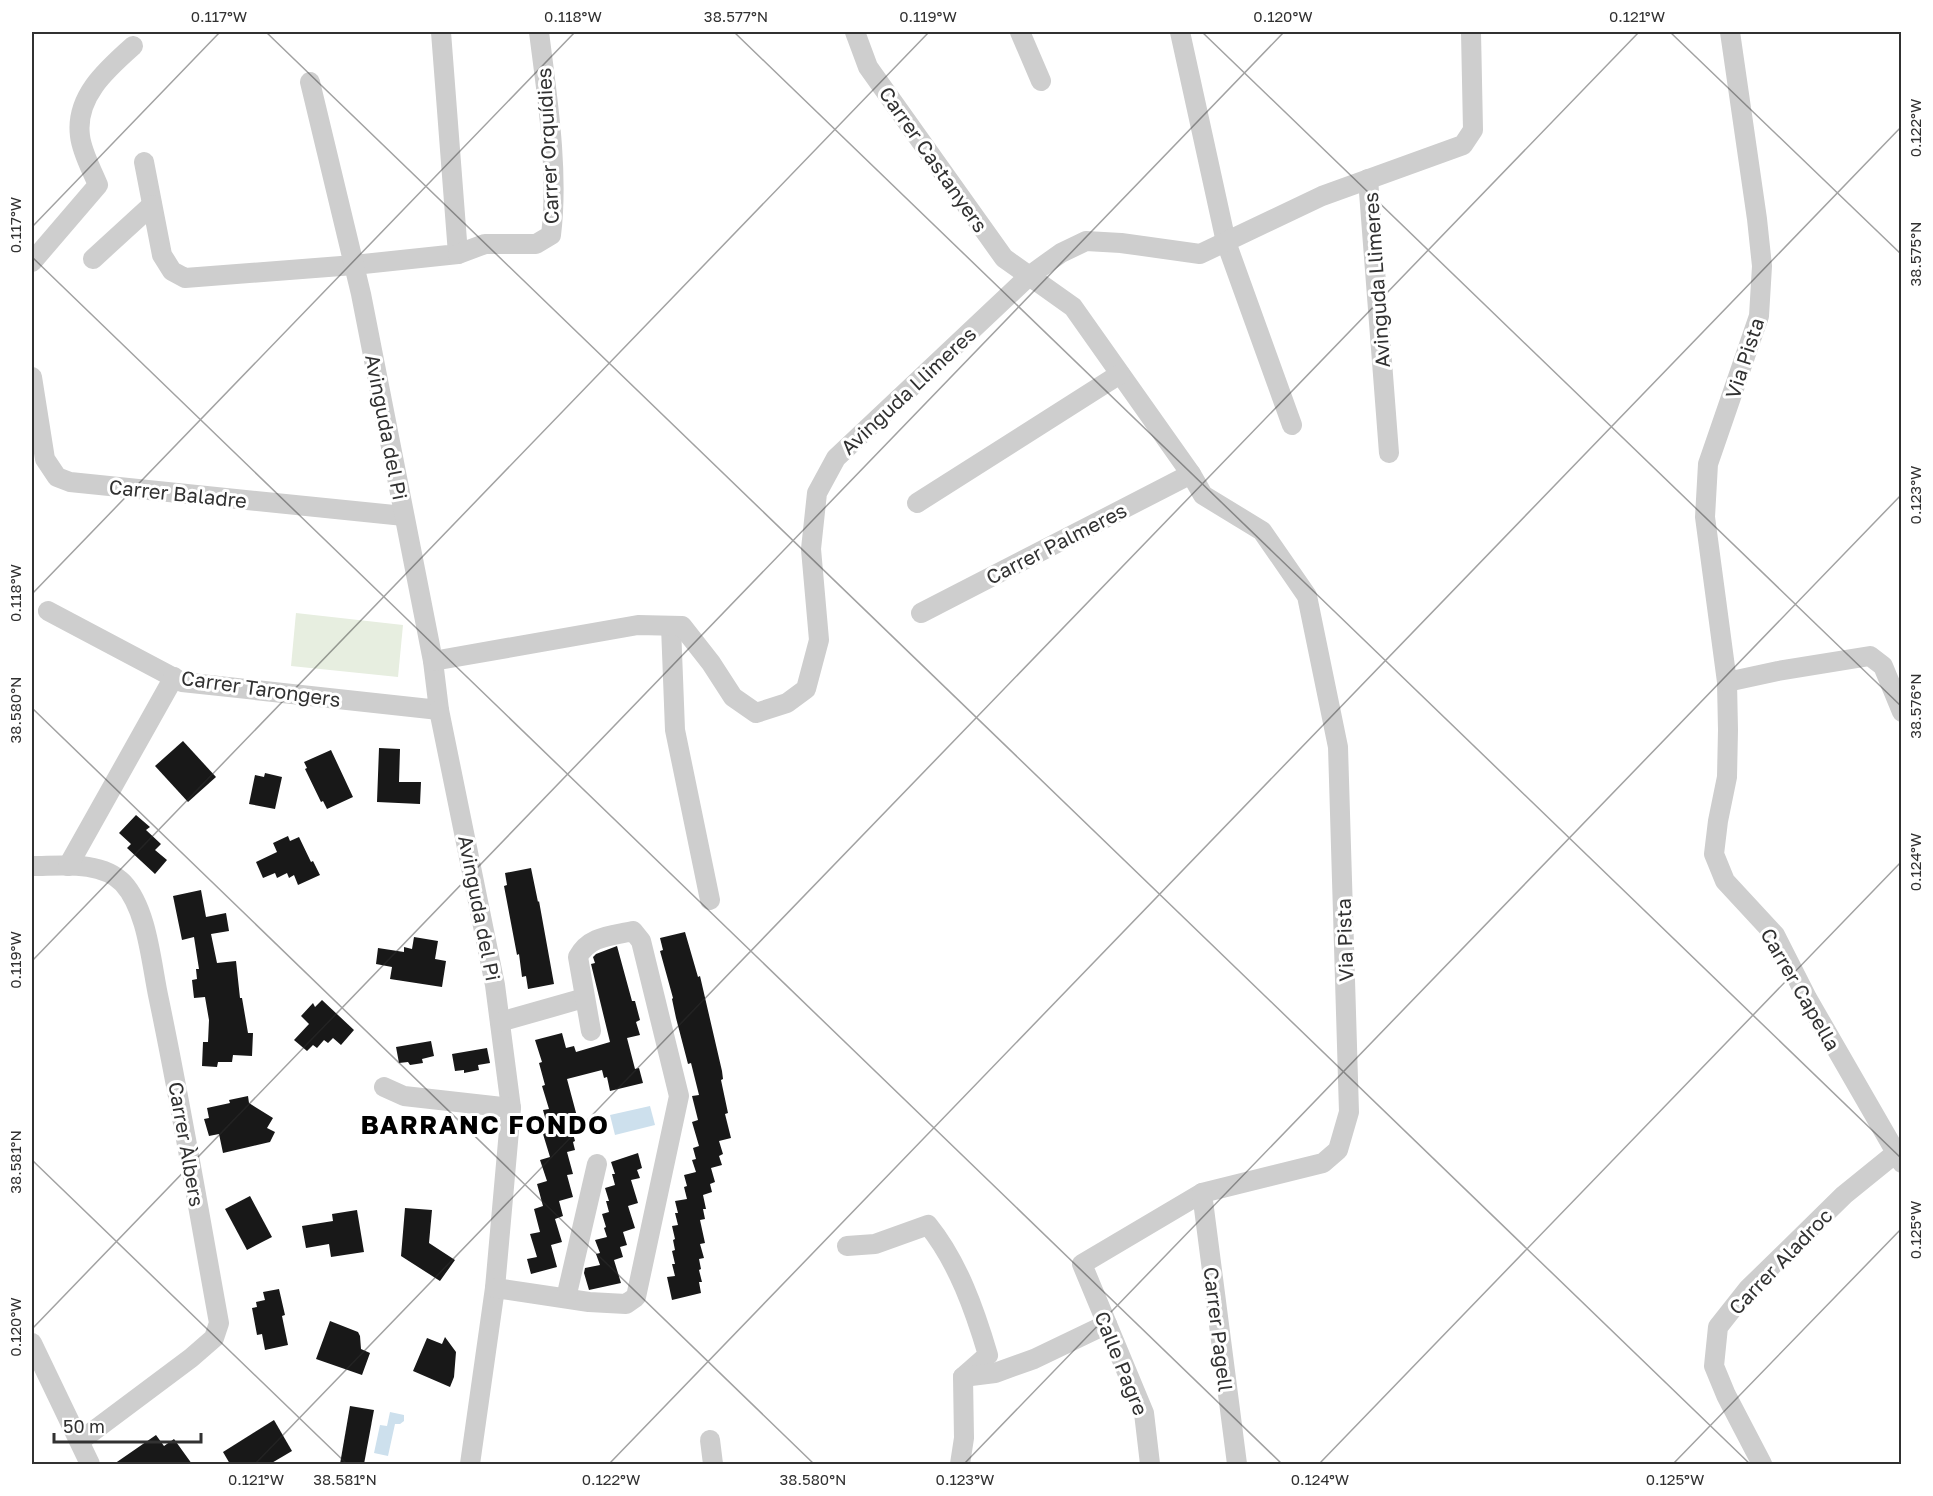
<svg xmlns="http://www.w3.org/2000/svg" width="1933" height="1496" font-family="'Golos Text',sans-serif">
	<rect width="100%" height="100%" fill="#fff"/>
	<path fill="#e7eee0" d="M296,613L403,625L398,677L291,666Z"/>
	<g fill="#cde0ed">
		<path d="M650,1106L655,1125L615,1135L610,1115Z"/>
		<path d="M390,1412L404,1415V1421L400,1424H395L388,1456L374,1453L380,1425L387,1426Z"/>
	</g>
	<g fill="#181818">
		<path d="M183,741L216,777L188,802L155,766Z"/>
		<path d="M379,748L400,749L399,782H421L420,804L377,802Z"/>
		<path d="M331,750L353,797L327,809L323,801L321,802L305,769L307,768L304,762Z"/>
		<path d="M265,773L282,777L275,809L249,804L255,775L264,777Z"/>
		<path d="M136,815L150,827L146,830L161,844L155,850L167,860L155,874L127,848L131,844L119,833Z"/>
		<path d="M288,836L290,841L299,837L311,862L313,861L320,875L298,885L294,875L289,878L287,873L277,878L275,873L263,878L256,862L277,852L273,843Z"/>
		<path d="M531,868L538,902L539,901L554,984L528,989L526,976L522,977L519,954L517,955L504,886L507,885L505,873Z"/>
		<path d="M201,890L206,917L226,913L229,931L211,934L217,963L236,961L240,998H242L248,1033H253L252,1056L233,1055L232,1062H218L217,1067L202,1066L203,1042H208L209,1020L205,997L194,998L192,980L197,979L196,969H199L194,937L182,940L173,896Z"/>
		<path d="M685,932L698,977L700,976L722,1071L723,1079L721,1080L728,1113L725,1114L731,1138L719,1141L723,1154L719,1156L722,1165L711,1168L715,1182L710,1184L712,1192L703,1195L706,1209H703L705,1219L700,1220L705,1243L700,1244L704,1258L699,1259L701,1269L699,1270L702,1282H699L701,1293L672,1300L667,1277L675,1276L672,1264H675L672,1251L675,1250L673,1240L675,1239L672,1226L678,1225L675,1213H678L675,1201L687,1199L684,1187L687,1186L684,1175L696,1172L692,1160L696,1159L693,1148L699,1146L692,1122L698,1120L692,1096L699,1095L691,1063L688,1064L676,1018L672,999L673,998L660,951L663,950L660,938Z"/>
		<path d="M414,937L438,941L435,959L446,961L442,987L390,979L392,967L376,964L378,948L404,952V947L412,949Z"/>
		<path d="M617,946L632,1001H635L640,1020L636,1022L640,1035L627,1038L635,1069L639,1068L643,1083L610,1091L607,1077L604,1078L602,1070L567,1079L579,1124L571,1126L575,1141L573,1142L575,1150L567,1152L573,1174L567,1175L573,1197L559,1201L563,1216L555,1219L562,1242L551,1245L557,1267L531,1274L527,1259L537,1257L530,1234L540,1232L534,1209L543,1206L537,1184L547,1181L540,1160L550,1157L543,1134L549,1132L543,1110L549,1109L542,1086L545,1085L539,1063L542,1062L535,1040L562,1033L566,1048L574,1046L576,1052L610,1042L591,964L595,963L593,957L596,954Z"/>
		<path d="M322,1000L354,1030L341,1045L333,1038L328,1043L324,1040L317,1048L313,1045L307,1051L294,1040L309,1024L301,1016L313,1003L315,1007Z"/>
		<path d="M431,1041L434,1056L422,1059L423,1063L410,1065L408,1062L399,1063L396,1047Z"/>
		<path d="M487,1048L490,1063L478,1065L479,1070L464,1073V1070L455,1071L452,1054Z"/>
		<path d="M248,1096L249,1103L273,1118L267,1128L275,1132L270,1142L223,1153L219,1134L209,1136L204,1119L209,1118L207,1108L230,1103L229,1100Z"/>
		<path d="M638,1153L642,1168L637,1170L640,1178L631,1180L638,1203L628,1206L635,1228L623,1232L627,1245L620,1247L623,1257L614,1260L621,1283L589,1290L584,1273L585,1268L600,1265L596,1254L600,1253L595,1240L607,1237L604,1228L606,1227L602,1214L609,1212L606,1201H609L605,1188L615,1185L612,1174H615L611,1162Z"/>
		<path d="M250,1196L272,1237L247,1250L225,1209Z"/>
		<path d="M405,1208L432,1210L429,1243L455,1260L440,1281L401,1256Z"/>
		<path d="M357,1210L364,1252L331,1257L329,1244L306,1248L302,1226L333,1221L332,1214Z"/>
		<path d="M279,1289L285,1315L282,1316L288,1345L265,1350L262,1334L257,1335L252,1308L257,1307L256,1302L265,1300L263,1292Z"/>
		<path d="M330,1321L358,1332L360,1336L361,1349L370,1353L362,1375L316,1359Z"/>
		<path d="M445,1337L456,1352L454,1377L450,1387L413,1371L427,1338L442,1344Z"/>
		<path d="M350,1406L374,1410L364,1464H340Z"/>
		<path d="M274,1420L292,1451L270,1464H230L223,1452Z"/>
		<path d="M156,1435L164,1446L174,1439L192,1464H114Z"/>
	</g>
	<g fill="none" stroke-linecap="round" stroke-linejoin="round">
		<g stroke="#cecece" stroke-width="20">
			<path d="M855,32L868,67L1004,258L1073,307L1191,474L1203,495L1262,531L1307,596L1338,747L1349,1112L1338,1150L1323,1163L1202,1193L1082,1264L1144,1413L1150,1464"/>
			<path d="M1020,32L1041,81"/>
			<path d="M1180,32L1226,242L1292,425"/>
			<path d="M1730,32L1757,219L1762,266L1759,316L1708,464L1705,517L1727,682L1728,730L1727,777L1718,821L1714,854L1725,881L1775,935L1807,998L1902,1163"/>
			<path d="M144,162L162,255L172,271L185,278L354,265L458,254L441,32"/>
			<path d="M1368,179L1389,453"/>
			<path d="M458,254L485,244H536L551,235C559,171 547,96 539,32"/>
			<path d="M93,259L152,205"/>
			<path d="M32,262L98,185C92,170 82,153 80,136C75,97 106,70 133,46"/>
			<path d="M32,377L45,459L57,477L70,482L404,516"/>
			<path d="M917,503L1120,374"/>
			<path d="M48,611L182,682L439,710L433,661L361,294L310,82"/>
			<path d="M921,613L1191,474"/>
			<path d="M671,626L675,730L710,900"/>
			<path d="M433,661L638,625L682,626L711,663L733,697L756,713L787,703L806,689L819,640L811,549L817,493L836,458L1029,276L1061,253L1086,241L1121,243L1200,254L1322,196L1463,145L1473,130L1471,32"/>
			<path d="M1727,682L1778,671L1870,656L1883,666L1902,712"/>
			<path d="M439,710L495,985L511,1108L495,1288L470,1464"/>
			<path d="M32,866C60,866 101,860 123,883C147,909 151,961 158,995C181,1104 199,1213 219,1323L214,1338L191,1358L80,1441"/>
			<path d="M68,866L174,677"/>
			<path d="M500,1022L584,998"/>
			<path d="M384,1087L404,1096L511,1108"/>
			<path d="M1202,1193L1237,1464"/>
			<path d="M847,1246L875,1244L928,1225C958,1262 975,1311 988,1355L963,1377L964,1438L960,1464"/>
			<path d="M495,1288L589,1302L626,1304L636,1297L679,1096L641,941L633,931C611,936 589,936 578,957L591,1031"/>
			<path d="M566,1298L597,1164"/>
			<path d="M32,1343L90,1464"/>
			<path d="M963,1377L995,1373L1034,1359L1107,1324"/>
			<path d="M710,1440L713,1464"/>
			<path d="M1762,1464L1726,1395L1714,1366L1718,1327L1748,1289L1844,1195L1902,1148"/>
		</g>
	</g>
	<path fill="none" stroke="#313131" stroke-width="1.5" stroke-opacity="0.45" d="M266,32L1750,1464M734,32L1902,1159M1202,32L1902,707M1670,32L1902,255M32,227L220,32M32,257L1282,1464M32,594L575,32M32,708L814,1464M32,961L929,32M32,1160L347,1464M32,1329L1284,32M255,1464L1639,32M609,1464L1902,126M964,1464L1902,494M1319,1464L1902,861M1673,1464L1902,1228"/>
	<g text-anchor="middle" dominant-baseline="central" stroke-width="6" stroke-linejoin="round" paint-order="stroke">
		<g font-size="20" fill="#313131" stroke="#fff">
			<text transform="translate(547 146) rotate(-93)">Carrer Orquídies</text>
			<text transform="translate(934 159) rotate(55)">Carrer Castanyers</text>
			<text transform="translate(1376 280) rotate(-94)">Avinguda Llimeres</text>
			<text transform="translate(1744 358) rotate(-72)">Via Pista</text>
			<text transform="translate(908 390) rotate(-43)">Avinguda Llimeres</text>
			<text transform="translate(387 427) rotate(79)">Avinguda del Pi</text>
			<text transform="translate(178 493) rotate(6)">Carrer Baladre</text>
			<text transform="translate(1056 543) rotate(-27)">Carrer Palmeres</text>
			<text transform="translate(261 688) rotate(8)">Carrer Tarongers</text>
			<text transform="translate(480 908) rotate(79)">Avinguda del Pi</text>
			<text transform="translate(1344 940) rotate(-92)">Via Pista</text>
			<text transform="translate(1801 989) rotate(60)">Carrer Capella</text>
			<text transform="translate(187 1144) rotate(80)">Carrer Àlbers</text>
			<text transform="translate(1780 1261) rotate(-46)">Carrer Aladroc</text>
			<text transform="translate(1219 1329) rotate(83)">Carrer Pagell</text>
			<text transform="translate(1122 1363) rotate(68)">Calle Pagre</text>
		</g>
		<g font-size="26" font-weight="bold" letter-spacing="1.5" fill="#000" stroke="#fff">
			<text x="485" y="1124">BARRANC FONDO</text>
		</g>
	</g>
	<rect width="1933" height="1496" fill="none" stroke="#ffffff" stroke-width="66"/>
	<path d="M54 1433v9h147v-9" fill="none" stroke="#313131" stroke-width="3"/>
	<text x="63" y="1433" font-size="18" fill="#313131" stroke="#ffffff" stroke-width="4.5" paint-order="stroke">50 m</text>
	<rect x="33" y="33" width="1867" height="1430" fill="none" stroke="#313131" stroke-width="2"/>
	<g font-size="15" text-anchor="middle" fill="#313131">
		<text x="219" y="22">0.117°W</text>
		<text x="573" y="22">0.118°W</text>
		<text x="736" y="22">38.577°N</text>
		<text x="928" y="22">0.119°W</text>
		<text x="1283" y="22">0.120°W</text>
		<text x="1637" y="22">0.121°W</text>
		<text transform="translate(1916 128) rotate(-90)" y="5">0.122°W</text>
		<text transform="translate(16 225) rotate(-90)" y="5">0.117°W</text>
		<text transform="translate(1916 254) rotate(-90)" y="5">38.575°N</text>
		<text transform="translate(1916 495) rotate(-90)" y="5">0.123°W</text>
		<text transform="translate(16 593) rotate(-90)" y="5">0.118°W</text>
		<text transform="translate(1916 706) rotate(-90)" y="5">38.576°N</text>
		<text transform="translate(16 710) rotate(-90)" y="5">38.580°N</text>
		<text transform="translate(1916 862) rotate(-90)" y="5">0.124°W</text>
		<text transform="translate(16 960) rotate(-90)" y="5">0.119°W</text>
		<text transform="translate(16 1162) rotate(-90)" y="5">38.581°N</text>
		<text transform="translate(1916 1230) rotate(-90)" y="5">0.125°W</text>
		<text transform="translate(16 1327) rotate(-90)" y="5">0.120°W</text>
		<text x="256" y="1485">0.121°W</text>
		<text x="345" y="1485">38.581°N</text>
		<text x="611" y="1485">0.122°W</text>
		<text x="813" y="1485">38.580°N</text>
		<text x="965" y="1485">0.123°W</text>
		<text x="1320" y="1485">0.124°W</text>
		<text x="1675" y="1485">0.125°W</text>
	</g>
</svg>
